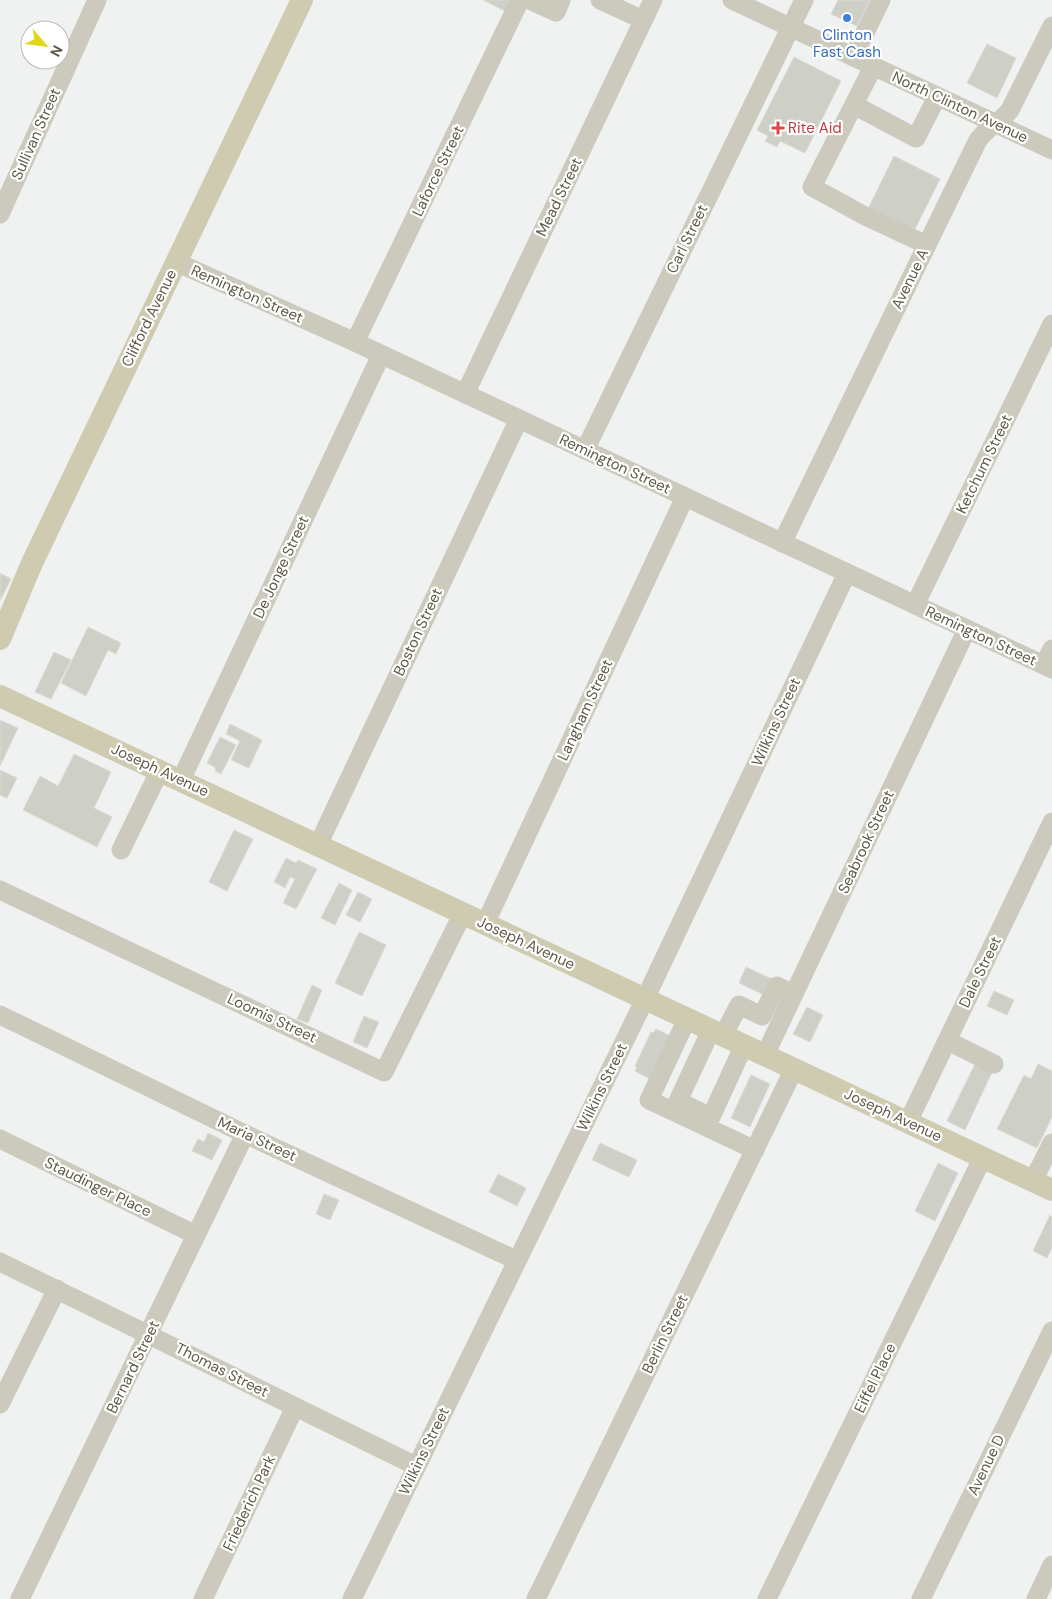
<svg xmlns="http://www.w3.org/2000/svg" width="1052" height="1599" font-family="'DM Sans',sans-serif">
	<rect width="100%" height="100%" fill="#f0f2f2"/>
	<g fill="#cecfc7" stroke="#dbdbd4">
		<path d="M483,0H510L505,11Z"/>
		<path d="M838,0H870L857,26L831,14Z"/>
		<path d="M987,44L1016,58L997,98L967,83Z"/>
		<path d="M794,57L841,81L805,153L780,141L777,147L765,141L768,136L757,130Z"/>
		<path d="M894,156L940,179L912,235L866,213Z"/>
		<path d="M0,573L11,579L0,601Z"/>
		<path d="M88,627L121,643L116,654L108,650L86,696L61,683Z"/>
		<path d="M54,652L71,660L51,699L35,692Z"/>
		<path d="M0,720L18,728L0,766Z"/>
		<path d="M230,724L262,740L249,768L231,760L240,741L226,734Z"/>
		<path d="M220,737L236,745L221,774L215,771L216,768L207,763Z"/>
		<path d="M74,754L111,772L94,808L112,817L97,847L23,810L40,776L58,786Z"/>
		<path d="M0,770L17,778L7,798L0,795Z"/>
		<path d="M234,830L253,839L227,891L209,882Z"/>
		<path d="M286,858L296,863L298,860L317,869L296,909L283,903L295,879L290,877L285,888L274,882Z"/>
		<path d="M339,883L352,890L335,925L321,918Z"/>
		<path d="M358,892L372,899L360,922L346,915Z"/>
		<path d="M359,932L386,945L362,996L335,983Z"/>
		<path d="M746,967L772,979L764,995L739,983Z"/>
		<path d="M312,985L322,990L308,1023L297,1019Z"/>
		<path d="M994,991L1014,1000L1007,1015L987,1006Z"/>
		<path d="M807,1007L823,1015L810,1042L793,1034Z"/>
		<path d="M364,1016L379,1022L367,1048L353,1042Z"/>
		<path d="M656,1029L671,1036L652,1080L635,1071L637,1067L635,1066L651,1032L653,1033Z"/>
		<path d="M976,1062L993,1070L965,1130L947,1121Z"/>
		<path d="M1038,1064L1052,1071V1117L1037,1148L997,1129L1024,1075L1031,1079Z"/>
		<path d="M751,1075L770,1084L750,1127L731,1118Z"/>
		<path d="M208,1133L222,1140L212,1160L192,1151L198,1139L204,1142Z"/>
		<path d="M600,1143L637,1160L629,1177L592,1160Z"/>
		<path d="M938,1163L958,1173L935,1221L915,1211Z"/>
		<path d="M498,1174L526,1188L517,1206L489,1192Z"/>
		<path d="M324,1194L339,1200L330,1220L316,1214Z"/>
		<path d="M1050,1215L1052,1217V1248L1047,1258L1033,1251Z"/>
	</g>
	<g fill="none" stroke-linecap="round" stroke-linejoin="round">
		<g stroke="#cccabc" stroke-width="19">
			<path d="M530,0L556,12L561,0"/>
			<path d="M600,0L643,20"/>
			<path d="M732,0L1052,150"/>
			<path d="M853,57L881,0"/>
			<path d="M873,67L812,187L865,216L927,245"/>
			<path d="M854,105L916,138L937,97"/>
			<path d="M0,214L97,0"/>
			<path d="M176,262L355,342L1052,669"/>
			<path d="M355,342L520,0"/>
			<path d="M465,394L653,0"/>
			<path d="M585,450L804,0"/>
			<path d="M782,543L977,142C985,128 1000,123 1010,110L1052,26"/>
			<path d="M915,605L1052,324"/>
			<path d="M1044,665L1052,649"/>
			<path d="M181,780L381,355"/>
			<path d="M318,845L519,419"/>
			<path d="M121,850L160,770"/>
			<path d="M0,890L384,1072L463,913"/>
			<path d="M485,924L685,497"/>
			<path d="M0,1015L245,1134L516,1260"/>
			<path d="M687,1019L649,1100L755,1150"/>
			<path d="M711,1030L678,1101L711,1117L744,1045"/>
			<path d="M723,1036L739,1005L762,1016L777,986L794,994"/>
			<path d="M948,1041L994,1064"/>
			<path d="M765,1055L967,629"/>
			<path d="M908,1122L1052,822"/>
			<path d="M0,1139L196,1235"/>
			<path d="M1033,1181L1052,1143"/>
			<path d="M0,1262L416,1466"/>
			<path d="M0,1404L57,1289"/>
			<path d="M20,1599L245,1134"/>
			<path d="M203,1599L295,1407"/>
			<path d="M352,1599L645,999L847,573"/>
			<path d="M536,1599L794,1069"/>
			<path d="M767,1599L983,1157"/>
			<path d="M921,1599L1052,1331"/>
			<path d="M1036,1599L1052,1565"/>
		</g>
		<g stroke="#cecbb1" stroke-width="22">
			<path d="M0,639L32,563L302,0"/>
			<path d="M0,696L1052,1190"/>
		</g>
	</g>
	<circle fill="#3f7fe0" stroke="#fff" stroke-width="2" cx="847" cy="18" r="5"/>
	<path fill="#e0444e" stroke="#fff" stroke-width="2" d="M775.5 120.5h5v5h5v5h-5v5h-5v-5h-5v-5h5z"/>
	<g text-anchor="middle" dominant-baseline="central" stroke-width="4.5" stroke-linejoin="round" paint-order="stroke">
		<g font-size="15" fill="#366cbe" stroke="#fff">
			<text x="847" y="35">Clinton<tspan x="847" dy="17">Fast Cash</tspan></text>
		</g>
		<g font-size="15" fill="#5d5a48" stroke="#fff">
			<text transform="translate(960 107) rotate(25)">North Clinton Avenue</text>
			<text transform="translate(36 134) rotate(-66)">Sullivan Street</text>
			<text transform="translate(438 171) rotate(-64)">Laforce Street</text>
			<text transform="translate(559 197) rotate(-64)">Mead Street</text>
			<text transform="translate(687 239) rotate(-64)">Carl Street</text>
			<text transform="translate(910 279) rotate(-64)">Avenue A</text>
			<text transform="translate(247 294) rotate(24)">Remington Street</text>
			<text transform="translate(149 318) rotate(-64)">Clifford Avenue</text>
			<text transform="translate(615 464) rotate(25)">Remington Street</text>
			<text transform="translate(984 464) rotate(-64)">Ketchum Street</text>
			<text transform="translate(281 567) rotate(-65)">De Jonge Street</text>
			<text transform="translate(418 632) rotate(-65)">Boston Street</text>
			<text transform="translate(981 636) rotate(25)">Remington Street</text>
			<text transform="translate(585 710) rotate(-65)">Langham Street</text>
			<text transform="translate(776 722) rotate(-65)">Wilkins Street</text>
			<text transform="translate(160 770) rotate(25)">Joseph Avenue</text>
			<text transform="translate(866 842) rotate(-65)">Seabrook Street</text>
			<text transform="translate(526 943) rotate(25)">Joseph Avenue</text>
			<text transform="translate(980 972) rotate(-64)">Dale Street</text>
			<text transform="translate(272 1018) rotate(25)">Loomis Street</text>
			<text transform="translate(602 1087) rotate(-64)">Wilkins Street</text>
			<text transform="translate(893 1115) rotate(25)">Joseph Avenue</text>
			<text transform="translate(257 1139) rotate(25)">Maria Street</text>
			<text transform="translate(98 1187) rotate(26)">Staudinger Place</text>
			<text transform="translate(665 1334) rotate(-64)">Berlin Street</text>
			<text transform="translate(133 1367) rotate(-64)">Bernard Street</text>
			<text transform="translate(222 1370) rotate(27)">Thomas Street</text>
			<text transform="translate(875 1378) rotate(-64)">Eiffel Place</text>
			<text transform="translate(424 1451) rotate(-64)">Wilkins Street</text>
			<text transform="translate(986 1465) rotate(-64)">Avenue D</text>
			<text transform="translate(249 1503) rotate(-65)">Friederich Park</text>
		</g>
		<g font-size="15" fill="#be3a42" stroke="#fff" text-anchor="start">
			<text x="788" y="128">Rite Aid</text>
		</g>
	</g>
	<g transform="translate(45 45) rotate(118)"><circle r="24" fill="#ffffff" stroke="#bebdb6"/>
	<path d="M0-4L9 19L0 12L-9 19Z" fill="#dfd61d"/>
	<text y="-8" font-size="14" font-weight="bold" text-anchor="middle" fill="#5d5a48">N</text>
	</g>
</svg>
